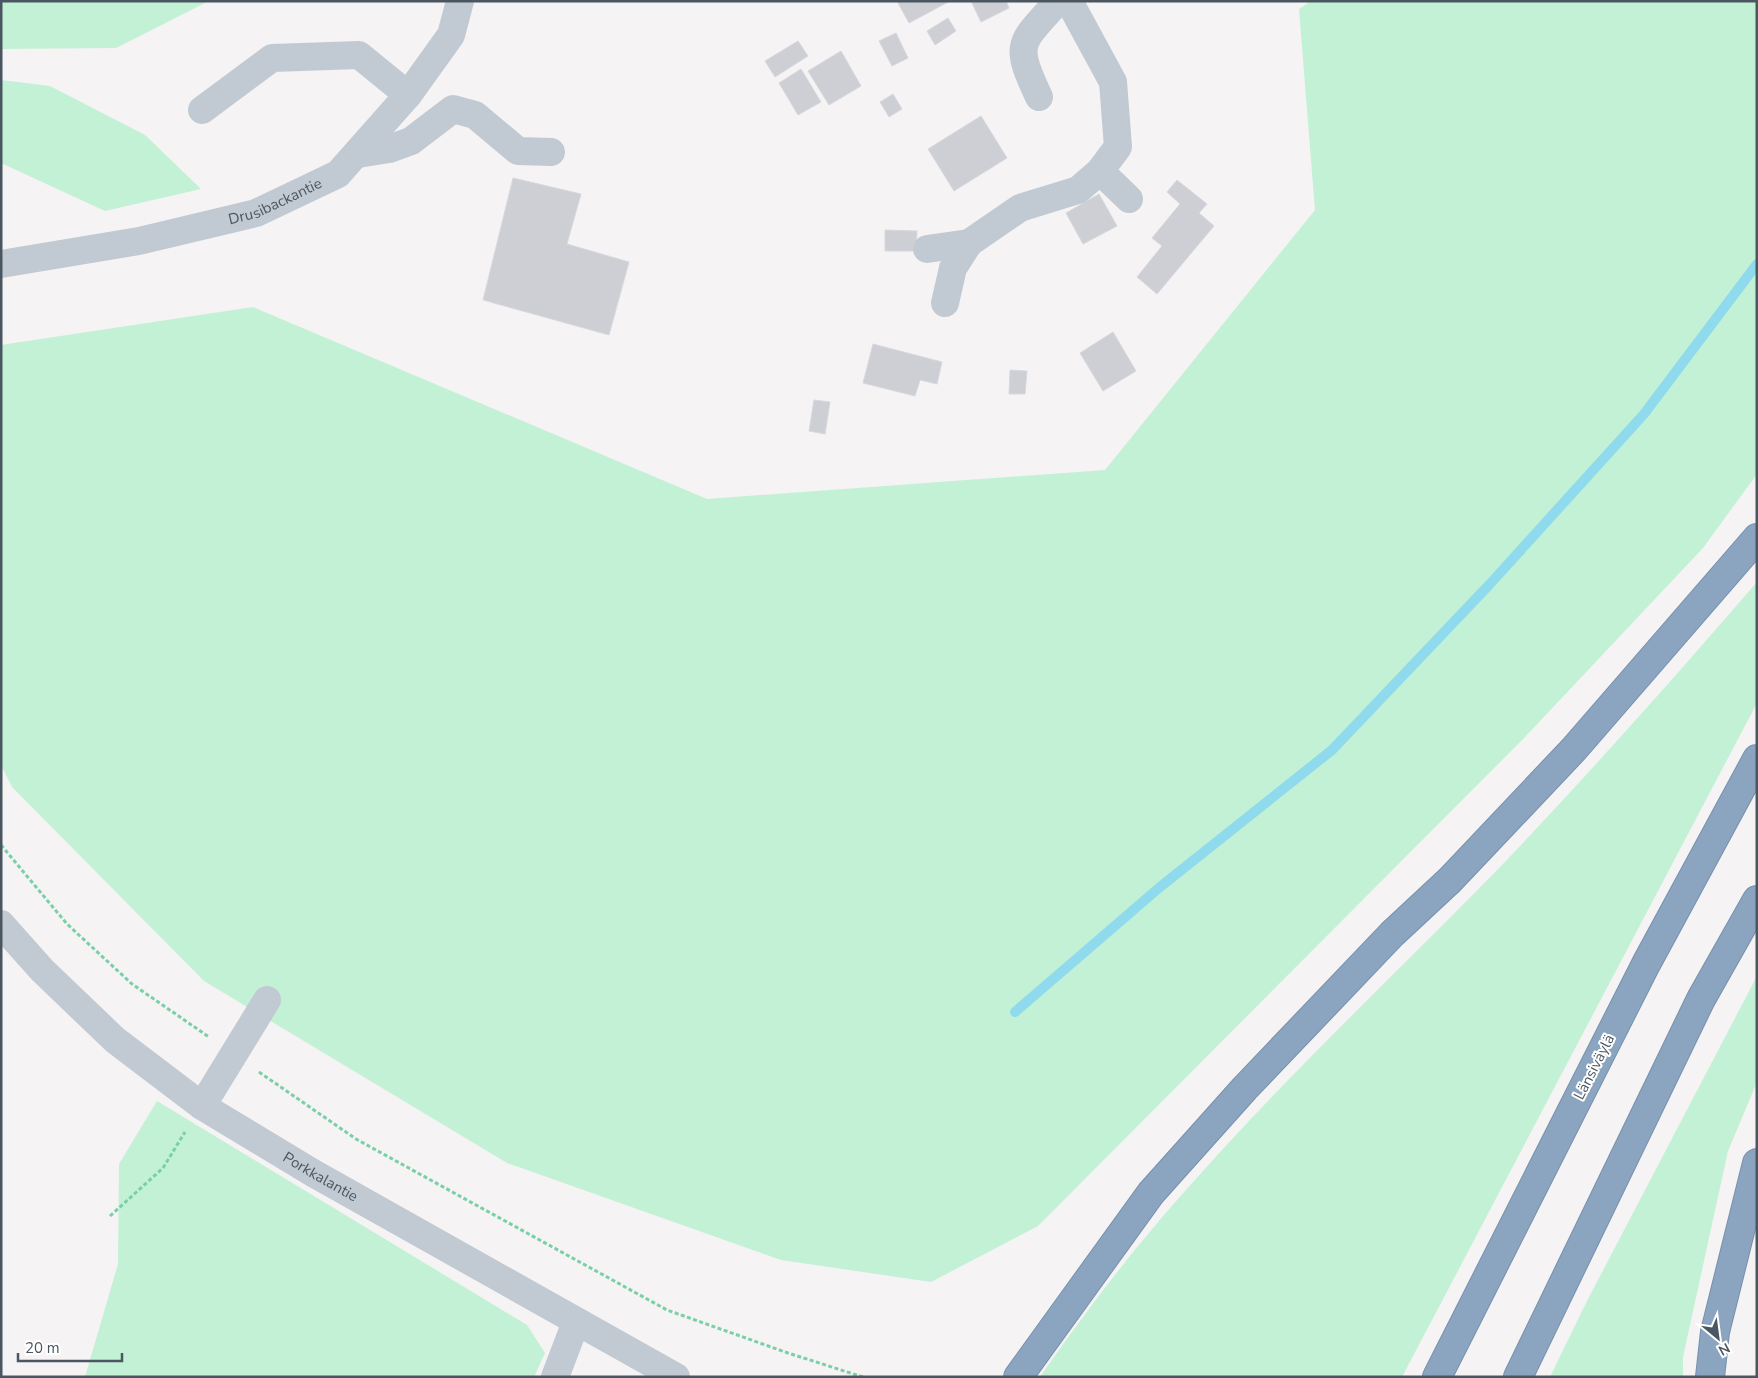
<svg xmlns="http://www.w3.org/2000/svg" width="1758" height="1378" font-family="'Nunito Sans',sans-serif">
	<rect width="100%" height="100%" fill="#f5f3f3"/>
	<g fill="#c3f1d5">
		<path d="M1,1H209L116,48L1,49Z"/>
		<path d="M1311,1H1757V474L1703,548L1525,737L1038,1226L931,1282L781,1260L507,1163L204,981L12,787L1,765V345L253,307L707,499L1105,470L1315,210L1299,9Z"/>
		<path d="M1,80L50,86L145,135L201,189L105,211L1,163Z"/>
		<path d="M1757,582V703L1402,1377H1040C1085,1312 1133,1249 1186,1190C1285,1077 1396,974 1501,866C1589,774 1674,678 1757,582Z"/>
		<path d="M1757,976V1082L1728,1151L1683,1357V1377H1550L1587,1301Z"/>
		<path d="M157,1101L527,1325L545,1353L534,1377H85L118,1264L119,1164Z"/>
	</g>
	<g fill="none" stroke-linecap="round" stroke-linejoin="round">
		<path stroke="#90daee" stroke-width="10" d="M1015,1012L1160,887L1332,750L1489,585L1644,414L1757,264"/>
	</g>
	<g fill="#cdcfd5" stroke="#d7d9de">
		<path d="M897,1H950L909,23Z"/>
		<path d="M971,1H1006L1009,8L981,22Z"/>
		<path d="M948,18L956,31L935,45L927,31Z"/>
		<path d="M896,33L908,58L892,66L879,41Z"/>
		<path d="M798,41L808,56L775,77L765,61Z"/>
		<path d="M841,51L861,86L829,105L808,71Z"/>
		<path d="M801,69L821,102L798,115L779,83Z"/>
		<path d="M893,94L902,109L889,117L880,102Z"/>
		<path d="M981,116L1007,158L954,191L928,149Z"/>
		<path d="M513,178L581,194L567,244L629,262L609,335L483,300Z"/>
		<path d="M1177,180L1207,204L1199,213L1214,226L1157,294L1137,277L1162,246L1152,238L1180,204L1167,192Z"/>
		<path d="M1099,194L1117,226L1083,244L1066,213Z"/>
		<path d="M885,230L917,231L916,251H885Z"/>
		<path d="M1113,332L1136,371L1103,391L1080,353Z"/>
		<path d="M873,344L942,362L937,384L920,380L915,396L863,383Z"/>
		<path d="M1010,370L1027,371L1025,394H1009Z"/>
		<path d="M814,400L830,402L825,434L809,431Z"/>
	</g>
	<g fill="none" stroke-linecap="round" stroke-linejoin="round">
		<defs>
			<g id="highway">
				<path d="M1018,1377L1151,1193L1245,1088L1392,934L1450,880L1574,749L1757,538"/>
				<path d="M1437,1377L1646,964L1757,759"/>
				<path d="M1518,1377L1701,999L1757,900"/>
				<path d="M1710,1377L1715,1332L1757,1163"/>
			</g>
		</defs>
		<use href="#highway" stroke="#7690ad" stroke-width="30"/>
		<g stroke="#7ad0a6" stroke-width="3" stroke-dasharray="4 2.5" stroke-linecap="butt">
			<path d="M1,845L67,924L132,984L209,1037"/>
			<path d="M259,1072L356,1139L667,1310L788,1353L863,1377"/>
			<path d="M110,1216L163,1168L185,1132"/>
		</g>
		<g stroke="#c1cad2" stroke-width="28">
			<path d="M1039,97C1013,42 1020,44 1058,1"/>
			<path d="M202,110L272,58L359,55L408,95"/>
			<path d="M358,154L389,149L411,141L453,109L475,115L518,151L551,152"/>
			<path d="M1100,171L1129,199"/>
			<path d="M927,249L969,243"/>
			<path id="s1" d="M1,264L139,241L256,213L338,174L408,95L451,35L460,1"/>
			<path d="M945,303L953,268L969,243L1020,208L1078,190L1100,171L1118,147L1113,82L1069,1"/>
			<path id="s2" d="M1,924L42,970L115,1040L202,1106L313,1173L676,1377"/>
			<path d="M202,1106L267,1000"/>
			<path d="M555,1377L576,1322"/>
		</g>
		<use href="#highway" stroke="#8ba5c1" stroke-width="28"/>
	</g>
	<g text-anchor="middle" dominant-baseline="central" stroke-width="4" stroke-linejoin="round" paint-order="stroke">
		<g font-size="15" fill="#4a5661" stroke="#fff">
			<text stroke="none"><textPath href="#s1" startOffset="282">Drusibackantie</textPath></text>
			<text transform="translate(1594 1067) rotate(-63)">Länsiväylä</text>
			<text stroke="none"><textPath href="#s2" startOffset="410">Porkkalantie</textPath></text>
		</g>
	</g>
	<rect width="1758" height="1378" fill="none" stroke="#4a5661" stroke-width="5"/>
	<g transform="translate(1718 1338) rotate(151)" stroke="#ffffff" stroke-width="4" paint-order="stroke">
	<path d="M0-4L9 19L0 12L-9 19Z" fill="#4a5661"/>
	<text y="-8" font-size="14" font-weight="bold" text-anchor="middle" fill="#4a5661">N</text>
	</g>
	<path d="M18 1353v8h104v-8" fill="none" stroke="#4a5661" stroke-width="2.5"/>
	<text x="25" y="1353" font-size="15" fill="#4a5661" stroke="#ffffff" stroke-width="4" paint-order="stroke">20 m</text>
</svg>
